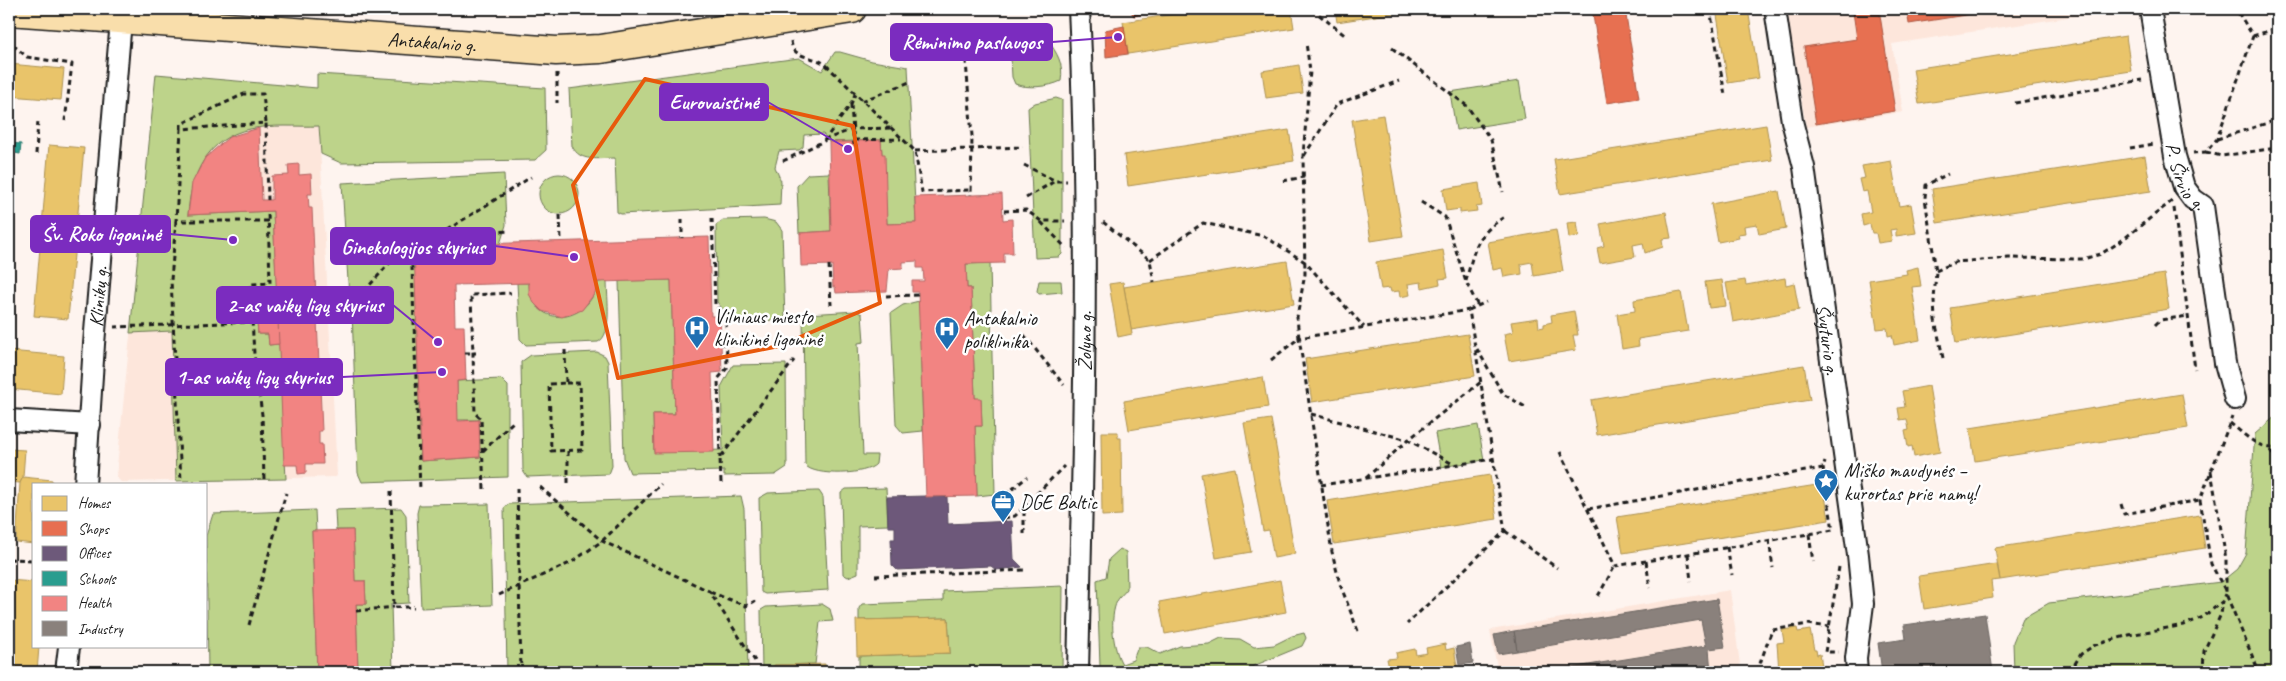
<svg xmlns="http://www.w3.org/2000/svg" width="2286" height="681" font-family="Caveat,sans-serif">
	<rect width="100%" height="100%" fill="#fef4ef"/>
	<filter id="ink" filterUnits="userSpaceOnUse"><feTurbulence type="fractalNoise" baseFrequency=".02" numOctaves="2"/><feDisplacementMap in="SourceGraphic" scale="10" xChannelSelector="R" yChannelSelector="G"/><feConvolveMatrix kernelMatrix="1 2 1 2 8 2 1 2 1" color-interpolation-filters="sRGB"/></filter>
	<g filter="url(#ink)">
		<g fill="#fde6db">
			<path d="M1786,9H2121L1892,44L1903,112L1806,127Z"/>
			<path d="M156,74L317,88L337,475L336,477L121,482L116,477Z"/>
			<path d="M9,219L16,221L9,314Z"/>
			<path d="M1730,590L1741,672H1498L1490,630Z"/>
		</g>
		<g fill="#bdd38a" stroke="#6c7853">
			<path d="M1032,37L1048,40C1057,54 1064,63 1061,81C1049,87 1027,89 1015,84L1012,77L1010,40Z"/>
			<path d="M835,52H840L872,61L908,67L916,223L887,224L881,140L829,142L823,134L804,135L803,147L799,150L779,151L775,167L781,181L780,205L621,214L617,212L615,158C599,158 580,163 572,146L569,89L799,58L822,71Z"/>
			<path d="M156,74L317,88V74L545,88L546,150L535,160L341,163L321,154L319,126C297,127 272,124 250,129C207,138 190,175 188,215L273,211L277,297H267V307L256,308L258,334H268L269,345L279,344L286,479L176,481L172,331L130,333Z"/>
			<path d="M1519,81L1525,119L1456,130L1450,92Z"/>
			<path d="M1056,98L1062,100V254L1059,257L1035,258L1028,108L1035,103Z"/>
			<path d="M829,173L831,231L799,233L797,186L808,174Z"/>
			<path d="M504,174L506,225L500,244L415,246L421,461L480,457L479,420H457V381L501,379L508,386V477L362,482L358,473L352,311L349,297L342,183Z"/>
			<circle cx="559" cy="194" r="20"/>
			<path d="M764,219L776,222L782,230L785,320L732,321L717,302L716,225L723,220Z"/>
			<path d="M990,263L995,494L977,496L975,426H982L981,399L975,398L971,288H967L966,264Z"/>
			<path d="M671,280L675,414H653L654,452L723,450L721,387L733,365L786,364L787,467L775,475L724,476V471L630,473L624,458L619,281Z"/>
			<path d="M607,281C607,297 613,335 598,342L526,345L520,339L517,283H529C530,328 588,328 598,282Z"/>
			<path d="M1039,281H1061L1062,292L1039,294L1037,291Z"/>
			<path d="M919,301L923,431L903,433L896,425L891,313L903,305Z"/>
			<path d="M856,311L862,314L864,342L858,343L863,455H877L876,464C867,475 814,477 805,465L803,317L808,314Z"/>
			<path d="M597,352L605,356L608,362L612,466L609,474L527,477L523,471L521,362L531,355Z"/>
			<path d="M2277,415V672H2014L2013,642L2023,618L2049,603L2221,582L2237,569L2246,553L2255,434Z"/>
			<path d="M1478,425L1484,460L1441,467L1435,433Z"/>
			<path d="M886,488L888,525L858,526V573L848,577L843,574L841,493L846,489Z"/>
			<path d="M815,491H819L823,497L828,590L765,594L761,592L759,498L768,493Z"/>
			<path d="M741,496L744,509L748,672H507L504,508L509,504Z"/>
			<path d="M489,504L492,605L421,608L417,513L419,505Z"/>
			<path d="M401,508L406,515L409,603L391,604L393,672H358L356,604H366L365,581H355L353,530H336L335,510Z"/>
			<path d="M315,510L316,531H312L317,672H208L206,536L213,514Z"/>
			<path d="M1120,549L1126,552L1127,589C1124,593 1119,597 1117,601C1109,618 1113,649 1122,664L1133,660L1138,647H1147L1160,654L1180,646L1209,644L1221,638L1240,639L1254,647L1274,645L1292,636L1304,633L1306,638L1302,646L1239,672H1103L1100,666L1097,580L1106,577L1109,559Z"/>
			<path d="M1063,586L1062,672H859V656L950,653L948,618L859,620V608L862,604L943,601V591Z"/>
			<path d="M822,604L830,609L833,621L820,622L815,664L775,665V672H762L761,610L766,607Z"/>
		</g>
		<g fill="#e9c46a" stroke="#ac9253">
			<path d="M1207,9H1291L1294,28L1128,54L1123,22Z"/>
			<path d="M1335,9H1421L1337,22Z"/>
			<path d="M1716,9H1748L1759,78L1728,83Z"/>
			<path d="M2126,36L2131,71L1919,104L1913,69Z"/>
			<path d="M9,64L64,69L61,100L9,96Z"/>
			<path d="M1299,65L1303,93L1266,98L1262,71Z"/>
			<path d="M1383,115L1403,236L1371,241L1352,120Z"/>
			<path d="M1766,125L1772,160L1560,194L1554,159Z"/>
			<path d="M1289,130L1294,161L1128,186L1124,155Z"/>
			<path d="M49,145L84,148L68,319L34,316Z"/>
			<path d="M2145,156L2151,191L1937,223L1932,189Z"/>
			<path d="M1891,161L1899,206L1911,204L1916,233L1896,236V229L1890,230L1892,241L1878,243L1876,233H1872L1870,224L1863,226L1861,214L1871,212L1867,191L1862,192L1859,179L1865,178L1862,166Z"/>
			<path d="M1479,183L1482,206L1476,207L1477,211L1460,213V209L1446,211L1443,189Z"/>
			<path d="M1779,191L1786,229L1759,234L1757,224L1744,226L1745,233L1738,234L1739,238L1718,242L1711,204Z"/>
			<path d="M1666,212L1671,238L1662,239L1663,247L1645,253L1643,243L1633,245L1635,257L1600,263L1597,248L1604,246L1600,224Z"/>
			<path d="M1577,222L1579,236L1569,238L1567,223Z"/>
			<path d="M1556,230L1563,271L1534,276L1532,262L1521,264L1522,274L1504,277L1502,268L1493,270L1488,242Z"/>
			<path d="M1443,250L1448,278L1439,279L1440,284L1422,288L1421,282L1408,284L1410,295L1400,297L1399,291L1391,292L1390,288L1381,289L1376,262Z"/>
			<path d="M1287,261L1294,304L1131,330L1124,287Z"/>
			<path d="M1918,267L1921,286L1912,287L1920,340L1894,345L1892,335L1888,336L1887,328L1877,329L1869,280L1907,274L1906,270Z"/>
			<path d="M2164,274L2169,309L1956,343L1950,308Z"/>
			<path d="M1785,278L1786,285L1794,283L1799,310L1733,322L1726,283L1745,280L1746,285Z"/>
			<path d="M1722,280L1726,306L1709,308L1705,282Z"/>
			<path d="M1123,282L1132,334L1118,337L1109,284Z"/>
			<path d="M1681,292L1688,331L1638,339L1639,346L1622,349L1617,314L1635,311L1634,300Z"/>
			<path d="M1574,311L1578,335H1573L1576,350L1509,361L1504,334L1513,332L1511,322L1538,318L1539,328L1544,327V324L1552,322L1551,315Z"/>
			<path d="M1468,334L1475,376L1312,402L1305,359Z"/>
			<path d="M9,351L64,356L61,394L9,389Z"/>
			<path d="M1804,365L1810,400L1597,435L1591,400Z"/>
			<path d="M1263,377L1268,407L1129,430L1124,401Z"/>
			<path d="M1929,386L1940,452L1914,457L1912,446L1908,447L1905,431L1909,430L1907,419L1900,420L1898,408L1905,407L1902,391Z"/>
			<path d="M2182,394L2188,428L1975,461L1970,428Z"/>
			<path d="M1271,419L1295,554L1274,558L1269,530L1263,531L1244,423Z"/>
			<path d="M1101,432H1118V438H1121L1122,515L1102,516Z"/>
			<path d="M9,449L25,450L23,477L20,483L9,482Z"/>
			<path d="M1235,468L1251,552L1216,558L1201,474Z"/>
			<path d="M1490,475L1497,519L1334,544L1327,501Z"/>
			<path d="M23,477L52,480V485H34V544L16,542L20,483Z"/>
			<path d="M1823,484L1829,520L1623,553L1617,517Z"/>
			<path d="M2200,515L2205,548L2000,580L1995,548Z"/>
			<path d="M1997,564L2000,580L1991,581L1993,598L1924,609L1919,576Z"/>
			<path d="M9,580L34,582V647H39L37,672H9Z"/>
			<path d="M1280,580L1286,612L1165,634L1159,602Z"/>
			<path d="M948,618L950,653L857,656L856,620Z"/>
			<path d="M1797,628L1798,632L1810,630L1814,650H1816L1817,655L1820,654L1823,672H1779L1777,643L1784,642L1782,630Z"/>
			<path d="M1445,644L1446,650L1454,648L1458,672H1390L1387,659L1397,658L1396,653L1415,649L1416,655L1427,653L1426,648Z"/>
			<path d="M825,664V672H775L774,665Z"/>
		</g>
		<g fill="#e76f51" stroke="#aa5641">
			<path d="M1129,9H1142L1143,11L1141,14L1134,16Z"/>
			<path d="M1592,9H1625L1639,98L1607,103Z"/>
			<path d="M1879,9L1895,111L1816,124L1804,47L1857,39L1853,12Z"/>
			<path d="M1907,9H2003L1909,24Z"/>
			<path d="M1124,26L1128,54L1106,57L1105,30Z"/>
		</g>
		<path fill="#6d597a" stroke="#55475e" d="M926,496L947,497L948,524L1012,521L1014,559L1022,567L996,570L991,566L897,570L892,565L891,539H895V527H888L887,497Z"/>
		<path fill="#2a9d8f" stroke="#26766c" d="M9,143L21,144L20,154L9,152Z"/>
		<g fill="#f28482" stroke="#b26563">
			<path d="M259,128L262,200H272V176L289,175L288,165L299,164V175L311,174L312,194H308L309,208H312L322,431H319V444H322L323,464H306V473L298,474L297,465H284L273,211L188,215L192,183L205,158L229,137Z"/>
			<path d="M881,140L882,154H885L887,224L916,223L915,197L1002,194L1003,220L1012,219L1013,253H1004V263L966,264L967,288H971L975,398H981L982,426H975L977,496L926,497L918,292H912V281H924L923,268H917V261L903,262V268L889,269L887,291L836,293L835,287H833L832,265L801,266L800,233L831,231L829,142H852L854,145H858V141Z"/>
			<path d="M709,237L711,316H720L722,372L712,373L714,452L654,453L653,414H675L671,280L598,282L595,293L582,310L562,317L542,311L534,303L529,294V283L454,285L455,326H464L466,380L457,381L458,421L479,420L480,457L421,461L414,246Z"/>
			<path d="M266,297H277L279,344L269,345L268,334H258L256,307H267Z"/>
			<path d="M353,530L355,581H365L366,604H356L358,672H317L312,531Z"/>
		</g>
		<g fill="#8a817c" stroke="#69635f">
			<path d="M1717,599L1725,647L1709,649L1711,672H1545L1706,646L1701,620L1517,651L1514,631Z"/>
			<path d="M1985,614L1993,672H1882L1878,643L1906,639L1904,625Z"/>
			<path d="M1514,631L1517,651L1498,654L1494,635Z"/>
			<path d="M1470,644L1473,663L1459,665L1456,647Z"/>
		</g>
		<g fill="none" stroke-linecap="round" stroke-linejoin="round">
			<defs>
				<g id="minor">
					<path id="s1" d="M1775,9L1792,121L1804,167L1858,555L1863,604L1856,658L1857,672"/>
					<path id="s2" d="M2150,9L2175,156L2184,187L2193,199L2203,206L2225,363L2235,399"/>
					<path d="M9,420L90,425"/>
					<path id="s3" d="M85,485L94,344L121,20"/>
					<path d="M66,672L69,647"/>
					<path id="s4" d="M1078,672C1083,451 1090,229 1079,9"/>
				</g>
				<g id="primary">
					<path id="s5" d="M9,11L556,51L601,49L852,9"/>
				</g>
			</defs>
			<use href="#minor" stroke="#1c1c1c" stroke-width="24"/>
			<use href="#primary" stroke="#1c1c1c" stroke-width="31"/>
			<g stroke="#1c1c1c" stroke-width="3" stroke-dasharray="5 4" stroke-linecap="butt">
				<path d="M1312,9L1347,37"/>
				<path d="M1710,9L1725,95"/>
				<path d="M963,24L972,136L971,195"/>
				<path d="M2253,36L2277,28"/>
				<path d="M791,41C793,60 813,55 825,64L915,151L922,192L971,190"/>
				<path d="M13,45L27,57L72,64L65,121"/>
				<path d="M1392,48L1467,106L1491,140L1503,192"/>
				<path d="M557,73V103"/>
				<path d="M862,101L912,81"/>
				<path d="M2015,103L2142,80"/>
				<path d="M851,105L854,145"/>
				<path d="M181,129V124L244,94H263L266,123"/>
				<path d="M2217,139L2277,120"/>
				<path d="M824,140L853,129L890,128"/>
				<path d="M854,140L901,139"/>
				<path d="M2130,148L2154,144"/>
				<path d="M915,151L1023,147"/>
				<path d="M2206,152L2221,156L2277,148"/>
				<path d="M2193,153L2206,152L2217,139L2253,36L2236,9"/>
				<path d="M36,154L38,120"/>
				<path d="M1304,156L1337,104L1399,81"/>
				<path d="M783,161L824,141L851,104L855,94"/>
				<path d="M1024,165L1056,181H1067"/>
				<path d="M1283,181L1304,177"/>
				<path d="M1026,198L1055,181"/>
				<path d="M1421,202L1445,217L1466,282L1478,306"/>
				<path d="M2174,208L2195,369"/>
				<path d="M1004,211L1026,210L1041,221H1065"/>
				<path d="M560,215L561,240"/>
				<path d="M712,218L715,304L726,318L727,368L718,379L720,458"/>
				<path d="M682,219V238"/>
				<path d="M176,221L171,280L181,481"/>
				<path d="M268,221H176L181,129L266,123L268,200"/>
				<path d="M1041,222L1066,248"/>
				<path d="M1103,222L1150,260L1154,282"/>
				<path d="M439,235L531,177"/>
				<path d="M411,239L420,490"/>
				<path d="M1150,260L1203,223L1264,236L1305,262L1364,327"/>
				<path d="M829,265L831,305"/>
				<path d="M1936,271L1955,262L2009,258L2083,259L2101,254L2121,241L2172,201"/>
				<path d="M1466,281C1475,246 1476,235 1507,215"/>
				<path d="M886,296L919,295"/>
				<path d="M1469,310L1486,302"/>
				<path d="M340,318L414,236L510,231"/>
				<path d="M2155,325L2160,320L2188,316"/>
				<path d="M114,327L278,321"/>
				<path d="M1024,335L1064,385"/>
				<path d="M721,344H732"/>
				<path d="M1477,349L1503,394L1527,408"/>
				<path d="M565,350L566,383"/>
				<path d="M465,353H476"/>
				<path d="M1943,358L1935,320L1934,300L1936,271L1925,198L1926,185L1948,174"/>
				<path d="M1271,360L1299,338L1297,317L1305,274L1303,156L1310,71L1306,43"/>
				<path d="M566,383H580L582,450L551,451L549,384Z"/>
				<path d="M1311,414L1408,440L1455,465"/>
				<path d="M2230,423C2244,434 2259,450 2277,448"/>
				<path d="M2270,450L2277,459"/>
				<path d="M483,451L515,420"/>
				<path d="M568,451V487"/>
				<path d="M1560,452L1615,566L1833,530L1823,468L1825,462"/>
				<path d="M2211,471L2226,559V594L2259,672"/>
				<path d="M1366,478L1408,440L1481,382"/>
				<path d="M264,479L262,415L254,354L250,284L270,283L268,211"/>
				<path d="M721,483L720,458L794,360"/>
				<path d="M1321,485L1493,459"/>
				<path d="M540,487L602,541L709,591L757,664"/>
				<path d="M517,488L521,672"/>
				<path d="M484,489L481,419L475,413L471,295L511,293"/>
				<path d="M391,491L394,607H414"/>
				<path d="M2121,504L2124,514L2200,500"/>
				<path d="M1588,509L1823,468"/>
				<path d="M1004,518L1015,516L1024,507"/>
				<path d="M1004,521V496L1027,477"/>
				<path d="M1505,531L1557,568"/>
				<path d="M1024,534V507L1064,466"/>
				<path d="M1809,534L1813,562"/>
				<path d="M1769,540L1773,568"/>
				<path d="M1727,547L1732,575"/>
				<path d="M1688,554L1691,581"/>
				<path d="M9,559L34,560"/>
				<path d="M1646,561L1650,588"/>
				<path d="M1839,567L1825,652H1839"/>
				<path d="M875,576L1026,570"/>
				<path d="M2225,590L2211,564L2200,500L2232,417"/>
				<path d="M710,592L746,606L755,601"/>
				<path d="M499,595L572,562L602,541L661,484"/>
				<path d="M1598,596L1615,566"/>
				<path d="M356,611L394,607"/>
				<path d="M249,625L286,493"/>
				<path d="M1358,631L1340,584L1332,552L1299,338L1469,310L1505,531L1407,624"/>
				<path d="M1757,672L1772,630L1808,624L1829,627"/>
				<path d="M2070,672L2081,654L2095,645L2129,635L2184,625L2203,617L2223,601L2226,594"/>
				<path d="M2203,672L2204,651L2221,614L2223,601"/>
			</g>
			<use href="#minor" stroke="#fff" stroke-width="20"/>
			<use href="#primary" stroke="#f9deab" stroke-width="28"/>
		</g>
	</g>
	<path fill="none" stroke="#e8590c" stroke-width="4" stroke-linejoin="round" d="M645,79L853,126L880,303L779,346L618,378L573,185Z"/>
	<defs>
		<symbol id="hospital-pin" viewBox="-11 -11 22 30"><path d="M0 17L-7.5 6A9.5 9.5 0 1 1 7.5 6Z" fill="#1f6fb2" stroke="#fff"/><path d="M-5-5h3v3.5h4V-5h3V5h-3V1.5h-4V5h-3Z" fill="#fff"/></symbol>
		<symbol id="sight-pin" viewBox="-11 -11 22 30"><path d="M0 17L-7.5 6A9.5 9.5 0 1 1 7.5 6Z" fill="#1f6fb2" stroke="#fff"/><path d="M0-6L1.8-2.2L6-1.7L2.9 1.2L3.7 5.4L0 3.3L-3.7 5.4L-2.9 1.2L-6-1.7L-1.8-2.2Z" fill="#fff"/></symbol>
		<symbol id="office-pin" viewBox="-11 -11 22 30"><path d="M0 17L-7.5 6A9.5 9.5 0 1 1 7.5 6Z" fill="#1f6fb2" stroke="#fff"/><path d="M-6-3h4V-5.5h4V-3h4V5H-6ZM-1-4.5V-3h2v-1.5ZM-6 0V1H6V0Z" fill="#fff"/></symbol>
	</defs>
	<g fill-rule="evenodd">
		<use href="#hospital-pin" x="683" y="314" width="28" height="38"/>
		<use href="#hospital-pin" x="933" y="315" width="28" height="38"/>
		<use href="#sight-pin" x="1812" y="467" width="28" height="38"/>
		<use href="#office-pin" x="989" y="488" width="28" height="38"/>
	</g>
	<g text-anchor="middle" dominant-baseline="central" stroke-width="5" stroke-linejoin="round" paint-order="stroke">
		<g font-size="20" fill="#1c1c1c" stroke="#fff">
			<text stroke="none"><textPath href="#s5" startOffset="424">Antakalnio g.</textPath></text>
			<text stroke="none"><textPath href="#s2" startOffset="172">P. Širvio g.</textPath></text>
			<text stroke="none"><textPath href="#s3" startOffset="189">Klinikų g.</textPath></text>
			<text stroke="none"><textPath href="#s1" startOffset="335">Švyturio g.</textPath></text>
			<text stroke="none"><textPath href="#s4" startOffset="331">Žolyno g.</textPath></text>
		</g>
		<g font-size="20" fill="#1c1c1c" stroke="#fff" text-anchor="start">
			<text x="714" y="316">Vilniaus miesto<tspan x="714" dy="23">klinikinė ligoninė</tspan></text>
			<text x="964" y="318">Antakalnio<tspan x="964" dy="23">poliklinika</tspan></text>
			<text x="1844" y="470">Miško maudynės –<tspan x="1844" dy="23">kurortas prie namų!</tspan></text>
			<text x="1020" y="502">DGE Baltic</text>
		</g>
	</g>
	<path fill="none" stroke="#7b2cbf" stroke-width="2" d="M1118 37L1052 42M848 149L768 102M233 240L170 234M574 257L495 246M438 342L393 305M442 372L342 377"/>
	<g fill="#7b2cbf" stroke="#fff" stroke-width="2">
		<circle cx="1118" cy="37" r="5"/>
		<circle cx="848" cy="149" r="5"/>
		<circle cx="233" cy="240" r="5"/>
		<circle cx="574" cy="257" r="5"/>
		<circle cx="438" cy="342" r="5"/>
		<circle cx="442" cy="372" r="5"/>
	</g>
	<g fill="#7b2cbf" stroke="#7b2cbf" stroke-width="2">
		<rect x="891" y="24" width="161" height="36" rx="5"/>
		<rect x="660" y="84" width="108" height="36" rx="5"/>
		<rect x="31" y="216" width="139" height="36" rx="5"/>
		<rect x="331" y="228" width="164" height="36" rx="5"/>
		<rect x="217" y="287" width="176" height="36" rx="5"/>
		<rect x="166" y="359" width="176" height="36" rx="5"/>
	</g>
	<g font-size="21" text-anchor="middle" font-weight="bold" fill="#fff">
		<text x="972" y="49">Rėminimo paslaugos</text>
		<text x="714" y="109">Eurovaistinė</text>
		<text x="101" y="241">Šv. Roko ligoninė</text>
		<text x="413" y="254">Ginekologijos skyrius</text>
		<text x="305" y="312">2-as vaikų ligų skyrius</text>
		<text x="254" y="384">1-as vaikų ligų skyrius</text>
	</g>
	<rect width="2286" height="681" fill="none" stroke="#fff" stroke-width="30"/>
	<rect x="15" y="15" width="2256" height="651" fill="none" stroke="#1c1c1c" stroke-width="2" filter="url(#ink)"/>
	<rect x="32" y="483" width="175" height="165" fill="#ffffff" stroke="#a4a4a4"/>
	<rect x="42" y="496" width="25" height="15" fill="#e9c46a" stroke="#a4a4a4"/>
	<text x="78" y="508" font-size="15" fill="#1c1c1c">Homes</text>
	<rect x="42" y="521" width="25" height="15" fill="#e76f51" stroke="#a4a4a4"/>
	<text x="78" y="534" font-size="15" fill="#1c1c1c">Shops</text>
	<rect x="42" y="546" width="25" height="15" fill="#6d597a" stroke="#a4a4a4"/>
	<text x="78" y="558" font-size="15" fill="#1c1c1c">Offices</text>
	<rect x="42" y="571" width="25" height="15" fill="#2a9d8f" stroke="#a4a4a4"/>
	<text x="78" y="584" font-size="15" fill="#1c1c1c">Schools</text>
	<rect x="42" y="596" width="25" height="15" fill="#f28482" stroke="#a4a4a4"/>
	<text x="78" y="608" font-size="15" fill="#1c1c1c">Health</text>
	<rect x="42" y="621" width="25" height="15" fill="#8a817c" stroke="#a4a4a4"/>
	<text x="78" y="634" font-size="15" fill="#1c1c1c">Industry</text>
</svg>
